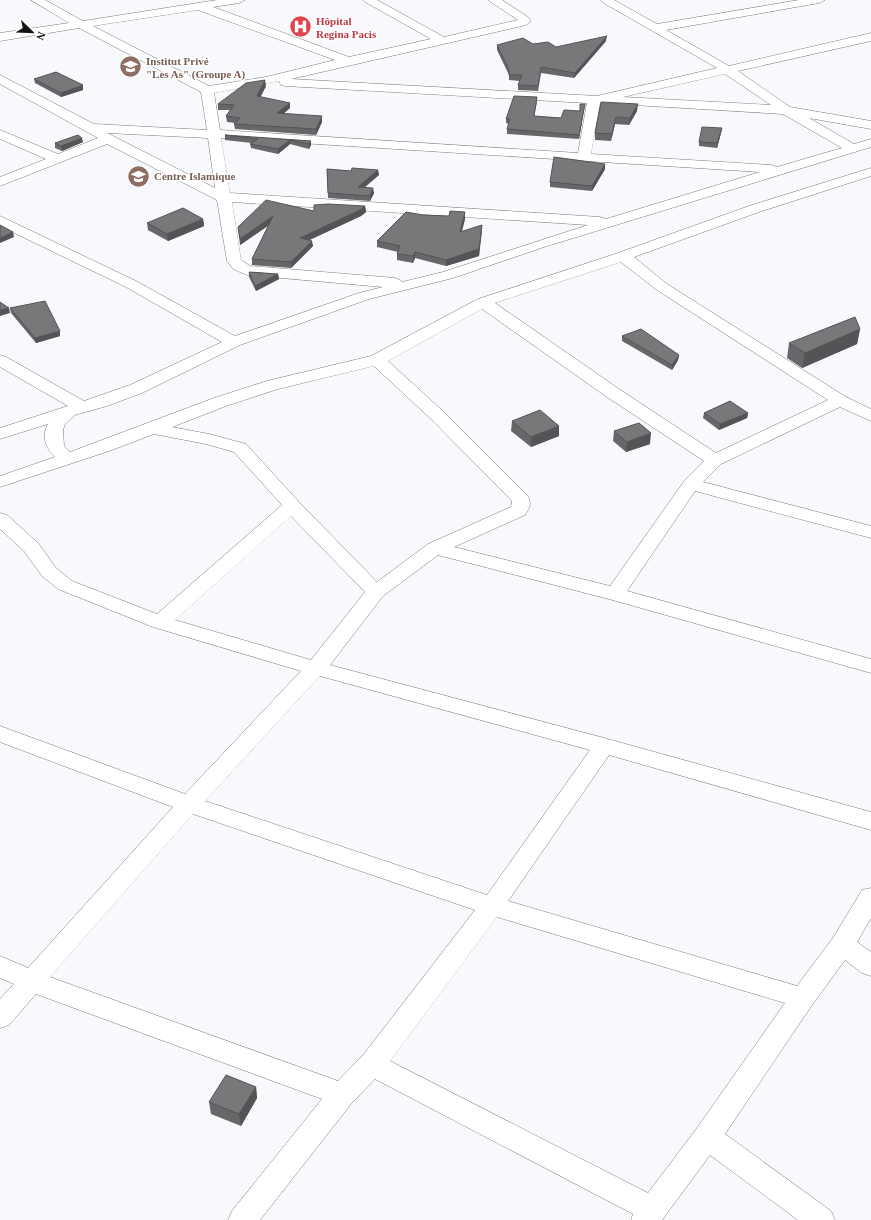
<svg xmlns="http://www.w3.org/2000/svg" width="871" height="1220" font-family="'Times New Roman',serif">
	<rect width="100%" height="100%" fill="#f7f9fd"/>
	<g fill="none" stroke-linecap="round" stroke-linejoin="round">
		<defs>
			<path id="minor" d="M31,0H45L83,21L217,0H245L239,3L213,7L349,57L431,39L365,2L363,0H377L444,37L518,20L488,0H502L528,17L531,21L526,25L522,26L291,79L597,96L717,68L602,2L600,0H614L657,24L799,0H825L819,3L666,30L729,66L871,33V41L738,71L790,107L871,121V129L809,118L854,144L871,139V147L544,247L453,278L369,299L240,345L142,393L107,406L75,415L65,424L63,430L64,446L70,452L214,398L267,381L371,356L478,299L618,253L749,206L871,168V176L759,212L634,257L667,284L846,397L871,409V421L840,407L721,464L703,482L871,526V538L695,491L627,591L871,659V673L609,599L438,555L383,596L330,665L604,738L871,812V830L609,755L508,901L797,986L833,938L862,890L871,888V918L857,942L871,952V976L862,973L845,960L812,1005L725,1134L831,1211L835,1220H798L710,1155L662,1220H631L633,1214L375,1079L351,1104L260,1220H228L232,1211L322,1099L36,994L9,1025L0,1028V999L14,984L0,978V956L28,968L173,807L0,742V726L185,794L301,671L153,627L58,589L42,576L24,551L0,529V513L7,515L38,543L56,568L72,581L157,614L282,505L234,452L206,444L154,434L112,450L0,487V476L55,457C46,448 41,437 48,424L0,439V428L68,406L0,367V355L6,357L84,401L130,385L222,342L126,287L0,226V216L136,281L235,336L359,293L383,287L247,275L233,269L227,261L217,200L107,144L0,186V177L46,159L0,139V130L58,154L98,138L0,84V75L94,124L207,130L201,92L79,28L0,41V33L69,23ZM198,10L335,60L266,77L209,86L93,26ZM725,74L771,105L623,97ZM279,81L281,85L285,86L587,103L578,153L220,130L214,93ZM600,103L783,114L842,148L777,167L771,165L591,154ZM107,133L208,138L215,188L113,136ZM221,138L760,172L606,219L600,217L230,193ZM232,202L588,225L443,272L402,282L400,280L395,278L250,266L241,260ZM621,262L657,290L828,400L716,453L619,389L495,303ZM482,309L607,397L704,461L685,480L610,586L454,547L525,515C530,507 532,504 527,495L444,412L388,361ZM374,366L432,420L512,501L511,507L428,544L377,582L299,502L246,444L209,434L172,427L226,406L278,389ZM291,516L365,592L311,660L175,620ZM320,676L590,750L487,895L205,801ZM193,814L475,910L364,1054L338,1081L50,977ZM497,917L785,1003L697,1128L648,1193L390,1061Z"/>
		</defs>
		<use href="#minor" stroke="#797a7e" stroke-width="1"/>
		<use href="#minor" fill="#fff" fill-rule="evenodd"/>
	</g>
	<g fill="#686669">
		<path d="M606,41L574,78L541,73L538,91L518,90V85L520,81L509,80V75L497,50V45L556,47Z"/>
		<path d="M34,79L83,90L61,97L35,83Z"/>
		<path d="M266,86L260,97L290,108L283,114L322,122L316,135L235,129L234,124L235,123L227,122L226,116L230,110H218V104Z"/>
		<path d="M537,102L534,116L561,118L580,111L584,109L579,139L507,134V129L509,124L506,123V119Z"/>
		<path d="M601,102L637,111L629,125L615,124L611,141L595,140V133Z"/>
		<path d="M722,128L721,133L717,148L699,146V142Z"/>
		<path d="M225,135L311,141V145L309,149L290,144L278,154L251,148L250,144L252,143L225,140Z"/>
		<path d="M83,142L62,151L55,148V143Z"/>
		<path d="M605,164V169L592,191L550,187V182Z"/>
		<path d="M327,169L351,171L378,170L379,175L364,188L374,193L370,201L328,198Z"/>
		<path d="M365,206L366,212L361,216L309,240L313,246L291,268L252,265V259L268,226L240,245L238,227Z"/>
		<path d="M423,215L465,219L462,231H482L479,256L446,266L415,258L413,263L397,260V254L398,252L377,247V241Z"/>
		<path d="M203,219L204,226L168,241L148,230L147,223Z"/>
		<path d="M249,272L278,274L279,279L256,291L249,277Z"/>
		<path d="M10,308L60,336L36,343L11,313Z"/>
		<path d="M860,329L857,344L802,368L787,358L789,343Z"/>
		<path d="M622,336L679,355L678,360L672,370L622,341Z"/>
		<path d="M704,413H748L747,418L719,430L703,418Z"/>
		<path d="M512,421L559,436L531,447L511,431Z"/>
		<path d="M614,431L650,444L626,452L613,441Z"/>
		<path d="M256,1087L257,1098L241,1126L211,1114L209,1102Z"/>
	</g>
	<g fill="#555355">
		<path d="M607,36L606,41L574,78L575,73Z"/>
		<path d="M265,80L266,86L258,102L257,96Z"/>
		<path d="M83,85V90L61,97V93Z"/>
		<path d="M290,103V108L277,119V113Z"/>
		<path d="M585,104L584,109L579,139V135Z"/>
		<path d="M638,104L637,111L629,125L630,118Z"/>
		<path d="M322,116V122L316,135V129Z"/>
		<path d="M616,117L615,124L611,141L612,134Z"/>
		<path d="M722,128L721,133L717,148V143Z"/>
		<path d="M82,138L83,142L62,151L61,146Z"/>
		<path d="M290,140V144L278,154V149Z"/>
		<path d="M311,141V145L309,149V144Z"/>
		<path d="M605,164V169L592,191V186Z"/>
		<path d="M378,170L379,175L358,192V187Z"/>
		<path d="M373,188L374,193L370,201V196Z"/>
		<path d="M365,206L366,212L361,216L301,244L300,238Z"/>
		<path d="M465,212V219L460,238V232Z"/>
		<path d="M273,216V222L240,245V239Z"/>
		<path d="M203,219L204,226L168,241L167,234Z"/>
		<path d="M482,225L479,256L446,266V260Z"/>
		<path d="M13,232L14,237L0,243V238Z"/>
		<path d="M312,241L313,246L291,268V262Z"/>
		<path d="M415,252V258L413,263V256Z"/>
		<path d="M278,274L279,279L256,291L255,286Z"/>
		<path d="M9,308L10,313L0,316V310Z"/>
		<path d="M860,329L857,344L802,368L805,353Z"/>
		<path d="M60,331V336L36,343L35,338Z"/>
		<path d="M679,355L678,360L672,370V365Z"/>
		<path d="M748,413L747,418L719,430L720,424Z"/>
		<path d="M559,426V436L531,447V437Z"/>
		<path d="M651,433L650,444L626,452L627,442Z"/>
		<path d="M256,1087L257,1098L241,1126L239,1114Z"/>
	</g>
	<g fill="#79777a" stroke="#555355">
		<path d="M607,36L575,73L541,67L538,86L518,85L522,75H509V70L497,45L523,38L533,44L548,42L556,47Z"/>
		<path d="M56,72L83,85L61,93L34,79Z"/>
		<path d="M265,80L257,96L290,103L277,113L322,116L316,129L234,124L240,118L226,116L234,105L218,104L246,83Z"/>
		<path d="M514,96L537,97L534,116L561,118L564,110L580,111V104H585L579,135L507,129L510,119H506Z"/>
		<path d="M601,102L638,104L630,118L616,117L612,134L595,133Z"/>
		<path d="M702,127L722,128L717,143L699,142Z"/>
		<path d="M78,135L82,138L61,146L55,143Z"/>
		<path d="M225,135L311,141L309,144L290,140L278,149L250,144L258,139Z"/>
		<path d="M554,157L605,164L592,186L550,182Z"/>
		<path d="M352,168L378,170L358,187L373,188L370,196L328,193L327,169L351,171Z"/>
		<path d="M266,200L314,211V205L328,204L365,206L360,210L300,238L312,241L291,262L252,259L273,216L240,239L238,227Z"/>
		<path d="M183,208L203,219L167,234L147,223Z"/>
		<path d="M450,211L465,212L460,232L482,225L479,249L446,260L415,252L413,256L397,254L400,246L377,241L406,212L423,215L449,216Z"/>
		<path d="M0,225L13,232L0,238Z"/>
		<path d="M249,272L278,274L255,286Z"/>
		<path d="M45,301L60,331L35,338L10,308Z"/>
		<path d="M0,302L9,308L0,310Z"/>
		<path d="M855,317L860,329L805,353L789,343Z"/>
		<path d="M641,329L679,355L672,365L622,336Z"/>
		<path d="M730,401L748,413L720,424L704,413Z"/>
		<path d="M540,410L559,426L531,437L512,421Z"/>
		<path d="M639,423L651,433L627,442L614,431Z"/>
		<path d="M226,1075L256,1087L239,1114L209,1102Z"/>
	</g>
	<defs>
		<symbol id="hospital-disc" viewBox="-11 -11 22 22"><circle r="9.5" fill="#e0444e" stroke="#fff"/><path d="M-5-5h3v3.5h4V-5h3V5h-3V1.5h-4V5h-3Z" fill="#fff"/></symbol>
		<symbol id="school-disc" viewBox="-11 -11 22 22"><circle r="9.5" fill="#8d6e63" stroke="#fff"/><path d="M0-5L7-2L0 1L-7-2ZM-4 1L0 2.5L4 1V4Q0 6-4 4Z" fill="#fff"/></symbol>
	</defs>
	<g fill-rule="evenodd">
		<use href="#hospital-disc" x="288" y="14" width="25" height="25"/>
		<use href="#school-disc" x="118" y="54" width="25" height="25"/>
		<use href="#school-disc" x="126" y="164" width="25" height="25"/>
	</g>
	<g text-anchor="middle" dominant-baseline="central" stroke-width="3" stroke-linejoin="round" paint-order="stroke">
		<g font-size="11" font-weight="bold" fill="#be3a42" stroke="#fff" text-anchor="start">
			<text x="316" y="21">Hôpital<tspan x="316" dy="13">Regina Pacis</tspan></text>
		</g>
		<g font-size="11" font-weight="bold" fill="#785e54" stroke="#fff" text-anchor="start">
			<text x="146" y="61">Institut Privé<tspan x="146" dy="13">"Les As" (Groupe A)</tspan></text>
			<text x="154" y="176">Centre Islamique</text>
		</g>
	</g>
	<g transform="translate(32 32) rotate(113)" stroke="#ffffff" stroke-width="3" paint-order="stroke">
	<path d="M0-3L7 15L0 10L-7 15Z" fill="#121314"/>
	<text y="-6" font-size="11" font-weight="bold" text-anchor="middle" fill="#121314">N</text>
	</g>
</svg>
